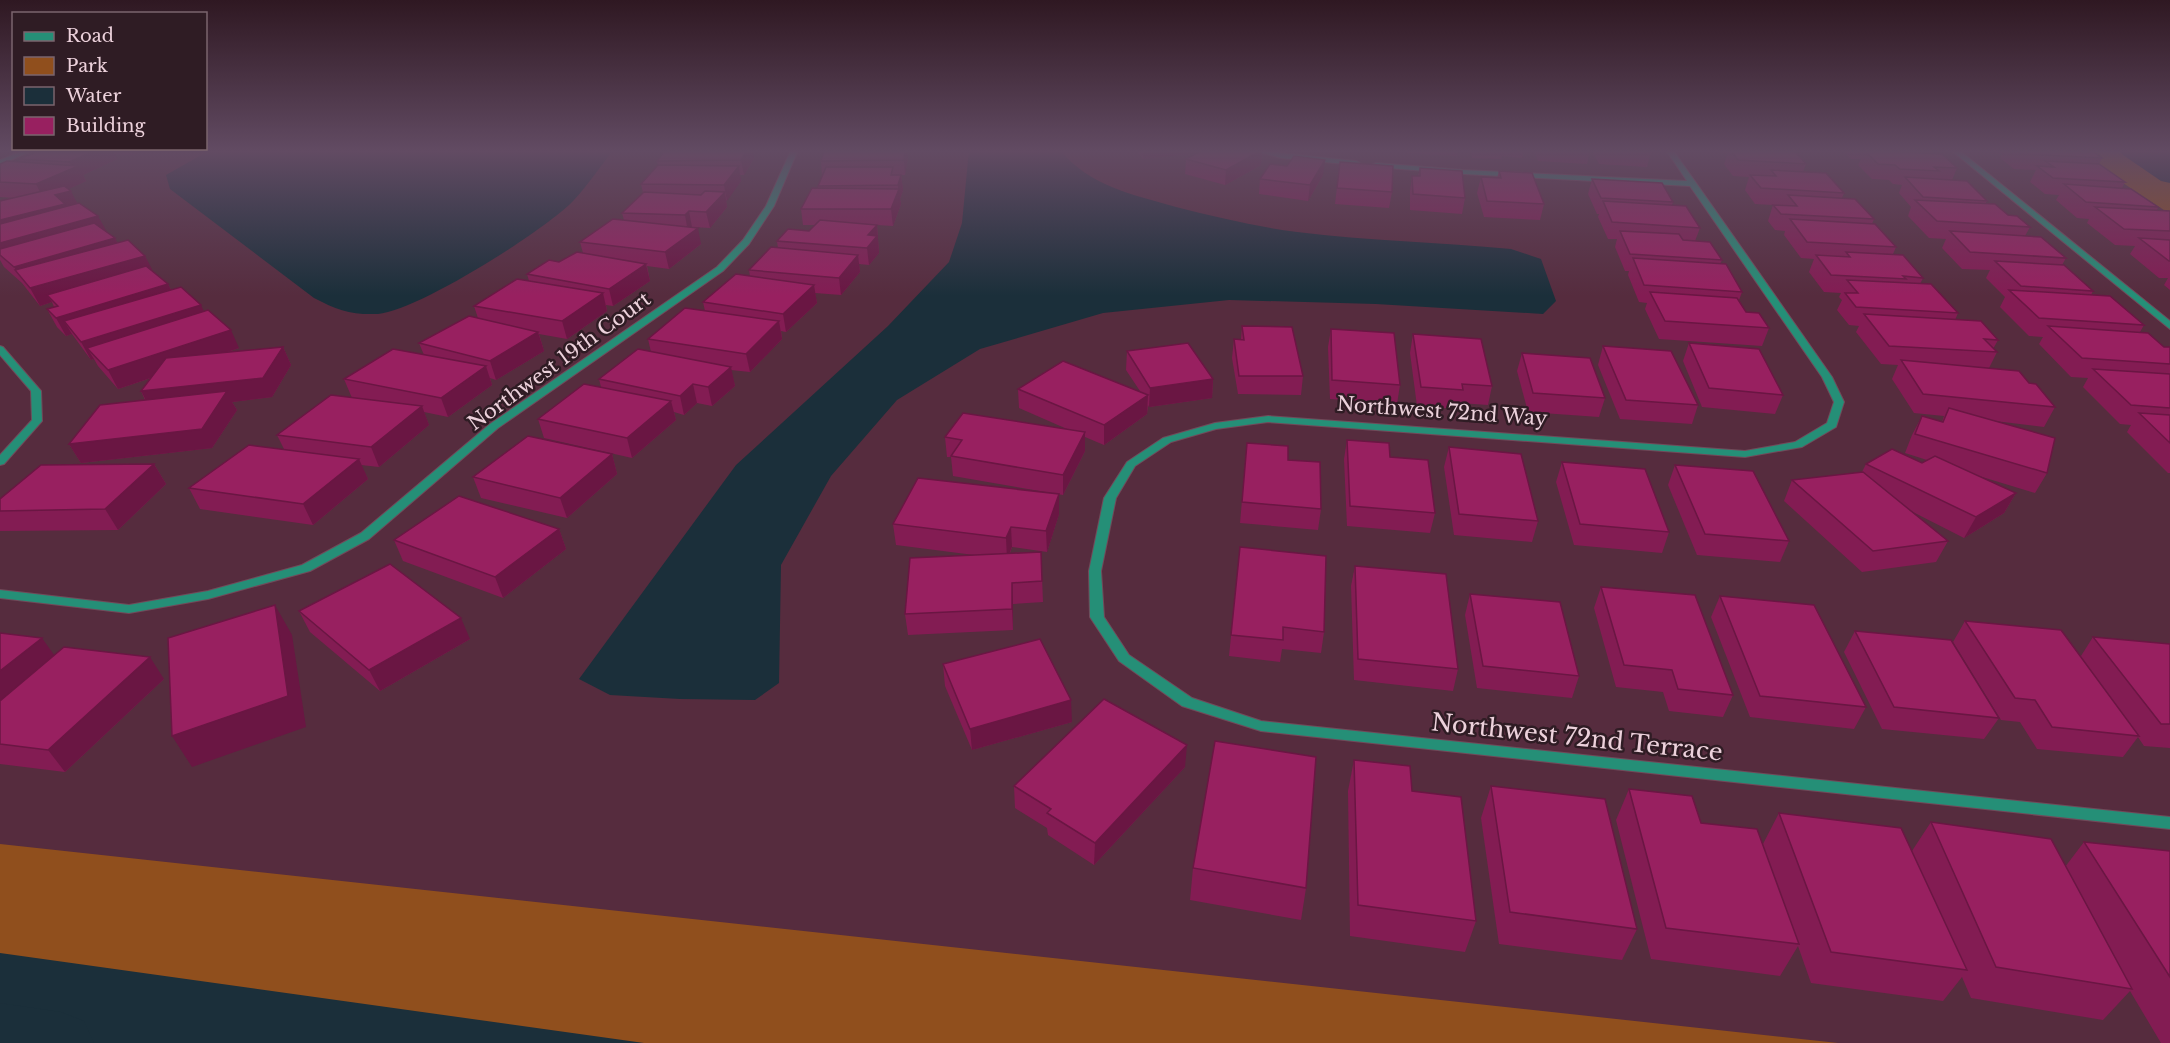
<svg xmlns="http://www.w3.org/2000/svg" width="2170" height="1043" font-family="'Libre Baskerville',serif">
	<rect width="100%" height="100%" fill="#562c3e"/>
	<g fill="#904f1d">
		<path d="M2073,150H2170V214Z"/>
		<path d="M0,844L1838,1043H0Z"/>
	</g>
	<g fill="#1b2f3a">
		<path d="M210,150H613C600,167 588,185 574,200C546,230 417,311 378,314C351,315 337,310 314,298L170,189L166,175Z"/>
		<path d="M969,150H1060C1089,186 1134,195 1176,207C1216,217 1257,227 1297,232C1368,241 1440,242 1511,249L1541,259L1556,301L1543,314L1376,304L1229,300L1103,313L980,349L897,400L831,476L781,565L779,683L755,700L680,699L610,695L579,679L736,465L888,326L949,262L962,223Z"/>
		<path d="M2132,150H2170V175Z"/>
		<path d="M0,953L644,1043H61L0,1034Z"/>
	</g>
	<g fill="none" stroke-linecap="round" stroke-linejoin="round">
		<g fill="#1b2f3a" fill-rule="evenodd">
			<path d="M2120,150H2149L2170,164V183L2161,181L2123,155Z"/>
			<path d="M0,1003L61,1012L84,1021L94,1043H0Z"/>
		</g>
		<defs>
			<g id="street">
				<path d="M24,150H33L0,165V160Z"/>
				<path d="M791,150H798L774,206L749,244L723,271L498,428L369,539L310,571L208,599L129,613L0,598V590L129,605L208,591L302,565L361,533L490,424L717,267L743,240L766,206Z"/>
				<path d="M1253,150L1356,161L1360,163L1356,165L1281,158Z"/>
				<path d="M1666,150H1673L1832,377L1844,402L1836,427L1802,447L1745,457L1268,422L1216,429L1171,442L1135,466L1116,498L1101,571L1104,617L1129,655L1192,698L1261,721L2170,817V829L1261,731L1182,706L1119,661L1090,617L1089,571L1104,498L1127,462L1163,438L1215,423L1268,416L1745,451L1795,442L1827,423L1834,402L1822,377L1690,186L1463,174L1376,167L1372,165L1376,163L1463,170L1687,181Z"/>
				<path d="M1951,150H1959L2170,321V329Z"/>
				<path d="M0,346L3,347L41,391L42,421L4,464L0,465V455L32,420L31,391L0,355Z"/>
			</g>
		</defs>
		<use href="#street" stroke="#714a5a" stroke-width="2"/>
		<use href="#street" fill="#258f77" fill-rule="evenodd"/>
	</g>
	<g fill="#831c53">
		<path d="M30,150H144L133,155L114,154L117,159L83,175L86,181L68,189L77,203L107,232L115,238L117,243L145,256L152,271L168,284L171,290L204,311L239,348L228,352L283,347L291,365L272,397L232,402L237,410L212,448L81,463L69,444L145,400L141,391L151,378L118,389L98,366L94,359L91,360L72,334L66,336L57,327L47,309L54,307L52,302L40,306L22,283L4,267L0,260V201L14,198L0,197V164L20,162L19,159L32,154Z"/>
		<path d="M824,150H908V157L905,175H901L903,190L900,199L901,204L893,226L877,225L879,253L869,265L859,264L860,272L841,295L815,293L817,303L786,332L781,331L782,339L750,372L731,370L735,386L712,406L697,403L684,415L674,412L676,420L632,458L544,438L538,419L601,387L599,379L651,352L648,339L705,311L703,302L750,276L749,270L778,248L777,241L809,231L815,225H803L801,209L818,188V186L822,175L821,161Z"/>
		<path d="M1136,150H1262L1261,165L1225,185L1185,174L1186,159L1196,153L1143,159Z"/>
		<path d="M1368,150H1390V152Z"/>
		<path d="M1407,150H1458L1457,156L1407,153Z"/>
		<path d="M1470,150H1524L1522,158L1502,156L1501,159L1472,158Z"/>
		<path d="M1534,150H1590L1587,164L1538,161Z"/>
		<path d="M1592,150H1650L1651,152L1647,167L1599,164Z"/>
		<path d="M1714,150H1794L1806,164L1803,172L1844,193L1842,198L1874,219L1872,224L1896,247L1893,254L1923,278L1920,284L1958,313L1955,320L1998,340L1993,349L1997,352L1989,368L2029,383L2055,407L2044,427L1995,421L2047,473L2035,493L1979,476L2016,493L2004,513L1964,538L1909,510L1948,541L1936,562L1862,572L1784,501L1792,480L1862,472L1866,464L1922,463L1927,460L1905,453L1912,435L1922,416L1942,422L1944,416L1914,413L1892,379L1898,365L1881,364L1856,332L1859,326L1849,325L1837,310L1842,300L1839,297L1841,293L1824,292L1809,272L1814,259L1801,258L1784,235L1785,231L1775,230L1768,221L1773,205L1755,204L1745,190L1749,177L1733,176L1724,164L1728,153L1715,152Z"/>
		<path d="M1843,150H1933L1932,154L1957,168L1952,180L1987,201L1985,204L2030,227L2025,236L2066,258L2062,265L2093,291L2091,295L2144,325L2140,332L2164,347H2170V473H2168L2127,432L2131,425L2120,424L2083,387L2088,378L2071,377L2039,344L2043,337L2029,336L2000,307L2005,297L1986,278L1990,270L1962,269L1942,248L1946,239L1929,238L1908,216L1911,207L1899,193L1902,185L1893,184L1889,180L1872,179L1858,165L1861,159H1851Z"/>
		<path d="M1998,150H2091L2102,158L2099,164L2125,182L2122,188L2158,207L2157,210L2170,211V290L2164,285L2168,278H2159L2130,254L2135,246L2115,245L2087,223L2089,219L2077,218L2056,200L2059,195L2045,194L2030,182L2036,170L2014,169L2000,158L2002,154L1998,151Z"/>
		<path d="M754,158L744,175H740L741,181L726,201L727,207L710,228L693,227L701,244L669,269L647,266L650,281L613,306L606,305L607,311L567,339L539,334L544,351L496,380L490,378L492,385L448,417L424,412L429,425L379,467L361,465L368,479L313,525L200,509L189,488L284,449L277,435L352,398L344,379L424,355L419,343L478,318L474,306L529,281L527,274L583,253L580,242L624,220L622,213L643,193L641,184L658,165L657,161Z"/>
		<path d="M1340,162L1392,192L1389,208L1335,204Z"/>
		<path d="M1420,168L1465,198L1462,214L1410,210V191L1412,176H1418Z"/>
		<path d="M1499,171L1544,204L1540,220L1484,217L1477,193L1481,177L1497,178Z"/>
		<path d="M1323,175L1308,201L1259,194L1260,179Z"/>
		<path d="M1592,179L1673,202L1672,205L1700,228L1695,241L1722,260L1720,264L1742,292L1739,300L1746,312L1769,328L1762,346L1659,339L1645,309L1647,303L1639,302L1628,275L1629,271H1625L1615,247L1617,239H1608L1598,217L1599,214H1597L1588,194Z"/>
		<path d="M1242,326L1303,376L1301,395L1238,394L1232,358L1234,339H1241Z"/>
		<path d="M1331,329L1400,385L1397,404L1330,399L1328,347Z"/>
		<path d="M1413,334L1492,386L1488,405L1460,403L1459,409L1417,406L1410,353Z"/>
		<path d="M1689,343L1783,395L1775,414L1702,407L1683,361Z"/>
		<path d="M1603,346L1698,405L1692,424L1620,419L1598,365Z"/>
		<path d="M1127,351L1213,379L1212,398L1149,407L1148,405L1147,414L1104,445L1085,437V451L1063,495L953,476L951,457H947L945,437L1067,429L1019,408L1018,389L1140,391L1126,370Z"/>
		<path d="M1522,353L1605,398L1599,417L1528,412L1517,371Z"/>
		<path d="M1347,440L1390,457L1435,513L1430,533L1347,526L1344,459Z"/>
		<path d="M1247,443L1321,509L1318,530L1240,523Z"/>
		<path d="M1449,447L1538,521L1532,542L1454,535L1444,467Z"/>
		<path d="M612,454L617,474L567,518L481,498L473,477Z"/>
		<path d="M1562,462L1669,532L1662,553L1574,545L1556,482Z"/>
		<path d="M154,464L166,484L118,530L0,531V499Z"/>
		<path d="M1675,465L1789,541L1780,562L1697,555L1668,485Z"/>
		<path d="M1059,494V514L1047,552L1012,547L1010,553L1041,552L1043,602L1013,604V630L908,635L905,614L974,555L896,545L893,524Z"/>
		<path d="M559,529L566,549L503,598L403,561L394,540Z"/>
		<path d="M1240,547L1324,632L1321,653L1282,649L1280,662L1229,656Z"/>
		<path d="M1355,566L1458,669L1453,691L1354,680L1351,586Z"/>
		<path d="M1601,587L1733,695L1723,717L1669,711L1663,692L1616,687L1594,608Z"/>
		<path d="M1470,594L1579,676L1572,698L1477,688L1465,615Z"/>
		<path d="M1720,596L1866,707L1854,729L1750,717L1711,617Z"/>
		<path d="M299,611L470,639L380,691L310,632Z"/>
		<path d="M1965,621L2081,656L2093,637L2170,644V748L2144,746L2138,737L2123,757L2037,749L2020,722L2001,720L1953,642Z"/>
		<path d="M1855,631L1999,718L1984,739L1882,729L1844,652Z"/>
		<path d="M0,633L54,655L164,679L65,772L0,764Z"/>
		<path d="M943,664L1072,722L972,750L945,686Z"/>
		<path d="M1354,760L1412,791L1476,921L1465,952L1350,936L1348,791Z"/>
		<path d="M1185,767L1094,865L1048,835L1047,828L1015,808L1014,786Z"/>
		<path d="M1491,786L1637,929L1622,960L1499,944L1481,818Z"/>
		<path d="M1629,789L1701,823L1763,844L1779,813L1912,851L1931,822L2065,867L2084,842L2170,851V1043H2161L2130,991L2103,1020L1971,998L1962,977L1943,1001L1811,983L1798,946L1780,976L1651,959L1616,820Z"/>
		<path d="M1193,868L1306,888L1301,920L1190,900Z"/>
	</g>
	<g fill="#6a1643">
		<path d="M97,150H113L117,159L83,175L86,181L56,195L71,191L79,207L0,238V220L44,200L36,184L72,168L69,162Z"/>
		<path d="M131,150H144L133,155Z"/>
		<path d="M747,150H753L754,158L744,175L741,160Z"/>
		<path d="M905,150H908V157L905,175L904,160Z"/>
		<path d="M1143,150H1212V152L1143,159Z"/>
		<path d="M1262,150L1261,165L1225,185L1226,170Z"/>
		<path d="M1325,160L1323,175L1308,201L1310,185Z"/>
		<path d="M739,166L741,181L727,201L724,185Z"/>
		<path d="M901,175L903,190L900,199L901,204L893,226L891,209L898,191V185Z"/>
		<path d="M725,192L727,207L710,228L706,212Z"/>
		<path d="M689,211L692,227L688,232L685,215Z"/>
		<path d="M98,216L107,232L0,255V243Z"/>
		<path d="M877,225L879,253L869,265L867,248L868,235Z"/>
		<path d="M698,228L701,244L669,269L665,252Z"/>
		<path d="M115,238L123,255L17,272L14,267Z"/>
		<path d="M858,255L860,272L841,295L839,278Z"/>
		<path d="M145,256L154,273L47,295L52,302L40,306L30,288Z"/>
		<path d="M646,264L650,281L613,306L609,289Z"/>
		<path d="M168,284L177,302L64,321L72,334L66,336L56,318Z"/>
		<path d="M814,285L817,303L786,332L783,314Z"/>
		<path d="M603,293L607,311L567,339L562,321Z"/>
		<path d="M201,305L209,323L87,348L94,359L91,360L81,342Z"/>
		<path d="M779,321L782,339L750,372L746,354Z"/>
		<path d="M231,330L239,348L118,389L108,370Z"/>
		<path d="M538,332L544,351L496,380L490,361Z"/>
		<path d="M283,347L291,365L272,397L232,402L237,410L212,448L81,463L69,444L151,410L141,391Z"/>
		<path d="M486,366L492,385L448,417L441,398Z"/>
		<path d="M731,367L735,386L712,406L708,387Z"/>
		<path d="M1213,379L1212,398L1149,407L1150,388Z"/>
		<path d="M693,384L697,403L684,415L680,396Z"/>
		<path d="M1148,395L1147,414L1104,445V425Z"/>
		<path d="M671,401L676,420L632,458L627,438Z"/>
		<path d="M422,406L429,425L379,467L371,447Z"/>
		<path d="M1085,432V451L1063,495V475Z"/>
		<path d="M612,454L617,474L567,518L560,498Z"/>
		<path d="M359,459L368,479L313,525L303,504Z"/>
		<path d="M154,464L166,484L118,530L105,509Z"/>
		<path d="M2016,493L2004,513L1964,538L1976,517Z"/>
		<path d="M1059,494V514L1047,552L1046,531Z"/>
		<path d="M1011,527L1012,547L1007,559L1006,538Z"/>
		<path d="M559,529L566,549L503,598L495,577Z"/>
		<path d="M1012,583L1013,604V630L1012,609Z"/>
		<path d="M275,605L292,635L306,727L192,767L172,736Z"/>
		<path d="M461,618L470,639L380,691L369,670Z"/>
		<path d="M42,638L57,659L0,706V671Z"/>
		<path d="M150,657L164,679L65,772L48,750Z"/>
		<path d="M1071,700L1072,722L972,750L970,729Z"/>
		<path d="M1187,745L1185,767L1094,865L1095,843Z"/>
	</g>
	<g fill="#982060" stroke="#6a1643" stroke-width="1.5">
		<path d="M30,150H97L69,162L19,159L39,151Z"/>
		<path d="M665,150H747L741,160L657,161Z"/>
		<path d="M824,150H905L904,160L821,161Z"/>
		<path d="M1202,150H1262L1226,170L1186,159Z"/>
		<path d="M1618,150H1650L1651,152Z"/>
		<path d="M1730,150H1794L1806,164L1738,160Z"/>
		<path d="M1864,150L1942,154L1957,168L1934,167L1939,171L1900,169L1895,165L1878,164Z"/>
		<path d="M2016,150H2091L2102,158L2021,154Z"/>
		<path d="M1294,156L1325,160L1310,185L1260,179L1270,164L1287,166Z"/>
		<path d="M7,161L78,166L36,184L0,182V164Z"/>
		<path d="M2045,161L2099,164L2125,182L2053,178L2037,166L2054,167Z"/>
		<path d="M1340,162L1393,166L1392,192L1337,188Z"/>
		<path d="M658,165L739,166L724,185L641,184Z"/>
		<path d="M826,167H893L891,175H901L898,185L818,186Z"/>
		<path d="M1420,168L1462,171L1465,198L1413,194L1412,176H1420Z"/>
		<path d="M1771,170L1826,173L1844,193L1761,188L1750,175L1776,176Z"/>
		<path d="M1499,171L1532,173L1544,204L1487,201L1481,177L1501,178Z"/>
		<path d="M1905,177L1967,181L1987,201L1923,197Z"/>
		<path d="M1592,179L1662,183L1673,202L1601,198Z"/>
		<path d="M2064,184L2131,189L2158,207L2086,202Z"/>
		<path d="M64,186L71,191L55,195L65,204L0,220V201Z"/>
		<path d="M812,188L899,189L891,209H801Z"/>
		<path d="M705,191L725,192L706,212L689,211L685,215L622,213L644,192L701,195Z"/>
		<path d="M1788,195L1855,199L1874,219L1781,214L1773,205L1797,206Z"/>
		<path d="M1915,200L1995,204L2008,215L2017,216L2030,227L1937,221Z"/>
		<path d="M1603,201L1686,206L1700,228L1612,222Z"/>
		<path d="M79,203L98,216L0,243V224Z"/>
		<path d="M2095,207L2170,211V231L2124,229Z"/>
		<path d="M613,219L698,228L665,252L580,242Z"/>
		<path d="M1790,219L1875,224L1896,247L1807,242Z"/>
		<path d="M820,220L877,225L868,235L877,236L867,248L777,241L788,229L809,231Z"/>
		<path d="M94,223L115,238L14,267L0,255V249Z"/>
		<path d="M1620,231L1679,234L1683,240L1710,242L1722,260L1630,254Z"/>
		<path d="M1950,231L2041,237L2066,258L1970,252Z"/>
		<path d="M2139,238L2170,240V261H2169Z"/>
		<path d="M128,240L145,256L30,288L15,270Z"/>
		<path d="M771,247L858,255L839,278L749,270Z"/>
		<path d="M577,252L646,264L609,289L527,274L549,260L559,262Z"/>
		<path d="M1846,252L1903,255L1923,278L1903,276L1906,279L1831,275L1816,255L1850,257Z"/>
		<path d="M1633,258L1726,264L1742,292L1644,285Z"/>
		<path d="M1995,261L2064,265L2093,291L2021,286Z"/>
		<path d="M146,266L168,284L56,318L47,309L58,306L47,295Z"/>
		<path d="M736,274L814,285L783,314L703,302Z"/>
		<path d="M517,279L603,293L562,321L474,306Z"/>
		<path d="M1847,280L1931,284L1958,313L1856,307L1845,293H1858Z"/>
		<path d="M181,287L201,305L81,342L64,321Z"/>
		<path d="M2009,290L2110,296L2144,325L2039,318Z"/>
		<path d="M1650,292L1737,298L1746,312L1759,313L1769,328L1665,321Z"/>
		<path d="M685,308L779,321L746,354L648,339Z"/>
		<path d="M208,310L231,330L108,370L87,348Z"/>
		<path d="M1864,314L1981,321L1998,340L1984,339L1997,352L1889,346Z"/>
		<path d="M469,316L538,332L490,361L419,343Z"/>
		<path d="M1242,326L1292,327L1303,376H1239L1234,339L1244,340Z"/>
		<path d="M2048,326L2148,333L2164,347H2170V364L2082,358Z"/>
		<path d="M1331,329L1394,333L1400,385L1332,380Z"/>
		<path d="M1413,334L1481,339L1492,386L1462,384L1463,390L1421,387Z"/>
		<path d="M1188,343L1213,379L1150,388L1127,351Z"/>
		<path d="M1689,343L1759,349L1783,395L1709,388Z"/>
		<path d="M1603,346L1671,351L1698,405L1626,400Z"/>
		<path d="M283,347L263,378L141,391L166,358Z"/>
		<path d="M393,349L486,366L441,398L344,379Z"/>
		<path d="M638,349L731,367L708,387L693,384L680,396L599,379Z"/>
		<path d="M1522,353L1590,358L1605,398L1533,393Z"/>
		<path d="M1901,360L2019,371L2029,383L2036,384L2055,407L1923,394Z"/>
		<path d="M1063,361L1148,395L1104,425L1018,389Z"/>
		<path d="M2093,369L2170,374V408L2131,405Z"/>
		<path d="M584,384L671,401L627,438L538,419Z"/>
		<path d="M227,391L202,429L69,444L100,405Z"/>
		<path d="M331,395L422,406L371,447L277,435Z"/>
		<path d="M1949,408L2055,438L2047,473L1915,434L1922,416L1943,422Z"/>
		<path d="M963,413L1085,432L1063,475L951,456L962,440L945,437Z"/>
		<path d="M2139,413L2170,415V443Z"/>
		<path d="M528,436L612,454L560,498L473,477Z"/>
		<path d="M1347,440L1389,443L1390,457L1428,460L1435,513L1350,506Z"/>
		<path d="M1247,443L1288,446V460L1320,462L1321,509L1242,502Z"/>
		<path d="M249,445L359,459L303,504L189,488Z"/>
		<path d="M1449,447L1521,454L1538,521L1459,514Z"/>
		<path d="M1892,449L1922,463L1935,456L2016,493L1976,517L1866,464Z"/>
		<path d="M1562,462L1645,469L1669,532L1580,524Z"/>
		<path d="M154,464L105,509L0,511V499L41,465Z"/>
		<path d="M1675,465L1753,471L1789,541L1705,534Z"/>
		<path d="M1863,472L1948,541L1873,551L1792,480Z"/>
		<path d="M918,478L1059,494L1046,531L1011,527L1006,538L893,524Z"/>
		<path d="M459,496L559,529L495,577L394,540Z"/>
		<path d="M1240,547L1326,556L1324,632L1283,627V640L1231,635Z"/>
		<path d="M1041,552L1042,581L1012,583V609L905,614L910,558Z"/>
		<path d="M390,564L461,618L369,670L299,611Z"/>
		<path d="M1355,566L1446,574L1458,669L1358,659Z"/>
		<path d="M1601,587L1695,595L1733,695L1678,689L1672,670L1624,665Z"/>
		<path d="M1470,594L1560,602L1579,676L1483,666Z"/>
		<path d="M1720,596L1814,605L1866,707L1760,696Z"/>
		<path d="M275,605L288,696L172,736L168,638Z"/>
		<path d="M1965,621L2061,630L2139,736L2052,727L2035,700L2015,698Z"/>
		<path d="M1855,631L1951,640L1999,718L1894,707Z"/>
		<path d="M0,633L42,638L0,671Z"/>
		<path d="M2093,637L2170,644V724H2161Z"/>
		<path d="M1040,639L1071,700L970,729L943,664Z"/>
		<path d="M64,647L150,657L48,750L0,744V701Z"/>
		<path d="M1104,699L1187,745L1095,843L1047,813L1051,809L1014,786Z"/>
		<path d="M1215,741L1316,757L1306,888L1193,868Z"/>
		<path d="M1354,760L1410,766L1412,791L1461,797L1476,921L1358,905Z"/>
		<path d="M1491,786L1605,799L1637,929L1510,912Z"/>
		<path d="M1629,789L1692,796L1701,823L1757,829L1799,944L1666,928Z"/>
		<path d="M1779,813L1901,828L1967,970L1831,952Z"/>
		<path d="M1931,822L2051,839L2132,989L1996,967Z"/>
		<path d="M2084,842L2170,851V977Z"/>
	</g>
	<linearGradient id="sky" x2="0" y2="1"><stop stop-color="#2f1822"/><stop offset="0.51" stop-color="#624b63"/><stop offset="1" stop-color="#624b63" stop-opacity="0"/></linearGradient>
	<rect width="2170" height="296" fill="url(#sky)"/>
	<g text-anchor="middle" dominant-baseline="central" stroke-width="5" stroke-linejoin="round" paint-order="stroke">
		<g font-size="20" fill="#ecd1db" stroke="#2f1c24">
			<text transform="translate(559 361) rotate(-36)">Northwest 19th Court</text>
			<text transform="translate(1442 411) rotate(4)">Northwest 72nd Way</text>
		</g>
		<g font-size="24" fill="#ecd1db" stroke="#2f1c24">
			<text transform="translate(1577 737) rotate(6)">Northwest 72nd Terrace</text>
		</g>
	</g>
	<rect x="12" y="12" width="195" height="138" fill="#2f1c24" stroke="#7b646d" stroke-width="1.5"/>
	<rect x="24" y="32" width="30" height="9" fill="#258f77" stroke="#7b646d" stroke-width="1.5"/>
	<text x="66" y="42" font-size="18" fill="#ecd1db">Road</text>
	<rect x="24" y="57" width="30" height="18" fill="#904f1d" stroke="#7b646d" stroke-width="1.5"/>
	<text x="66" y="72" font-size="18" fill="#ecd1db">Park</text>
	<rect x="24" y="87" width="30" height="18" fill="#1b2f3a" stroke="#7b646d" stroke-width="1.5"/>
	<text x="66" y="102" font-size="18" fill="#ecd1db">Water</text>
	<rect x="24" y="117" width="30" height="18" fill="#982060" stroke="#7b646d" stroke-width="1.5"/>
	<text x="66" y="132" font-size="18" fill="#ecd1db">Building</text>
</svg>
